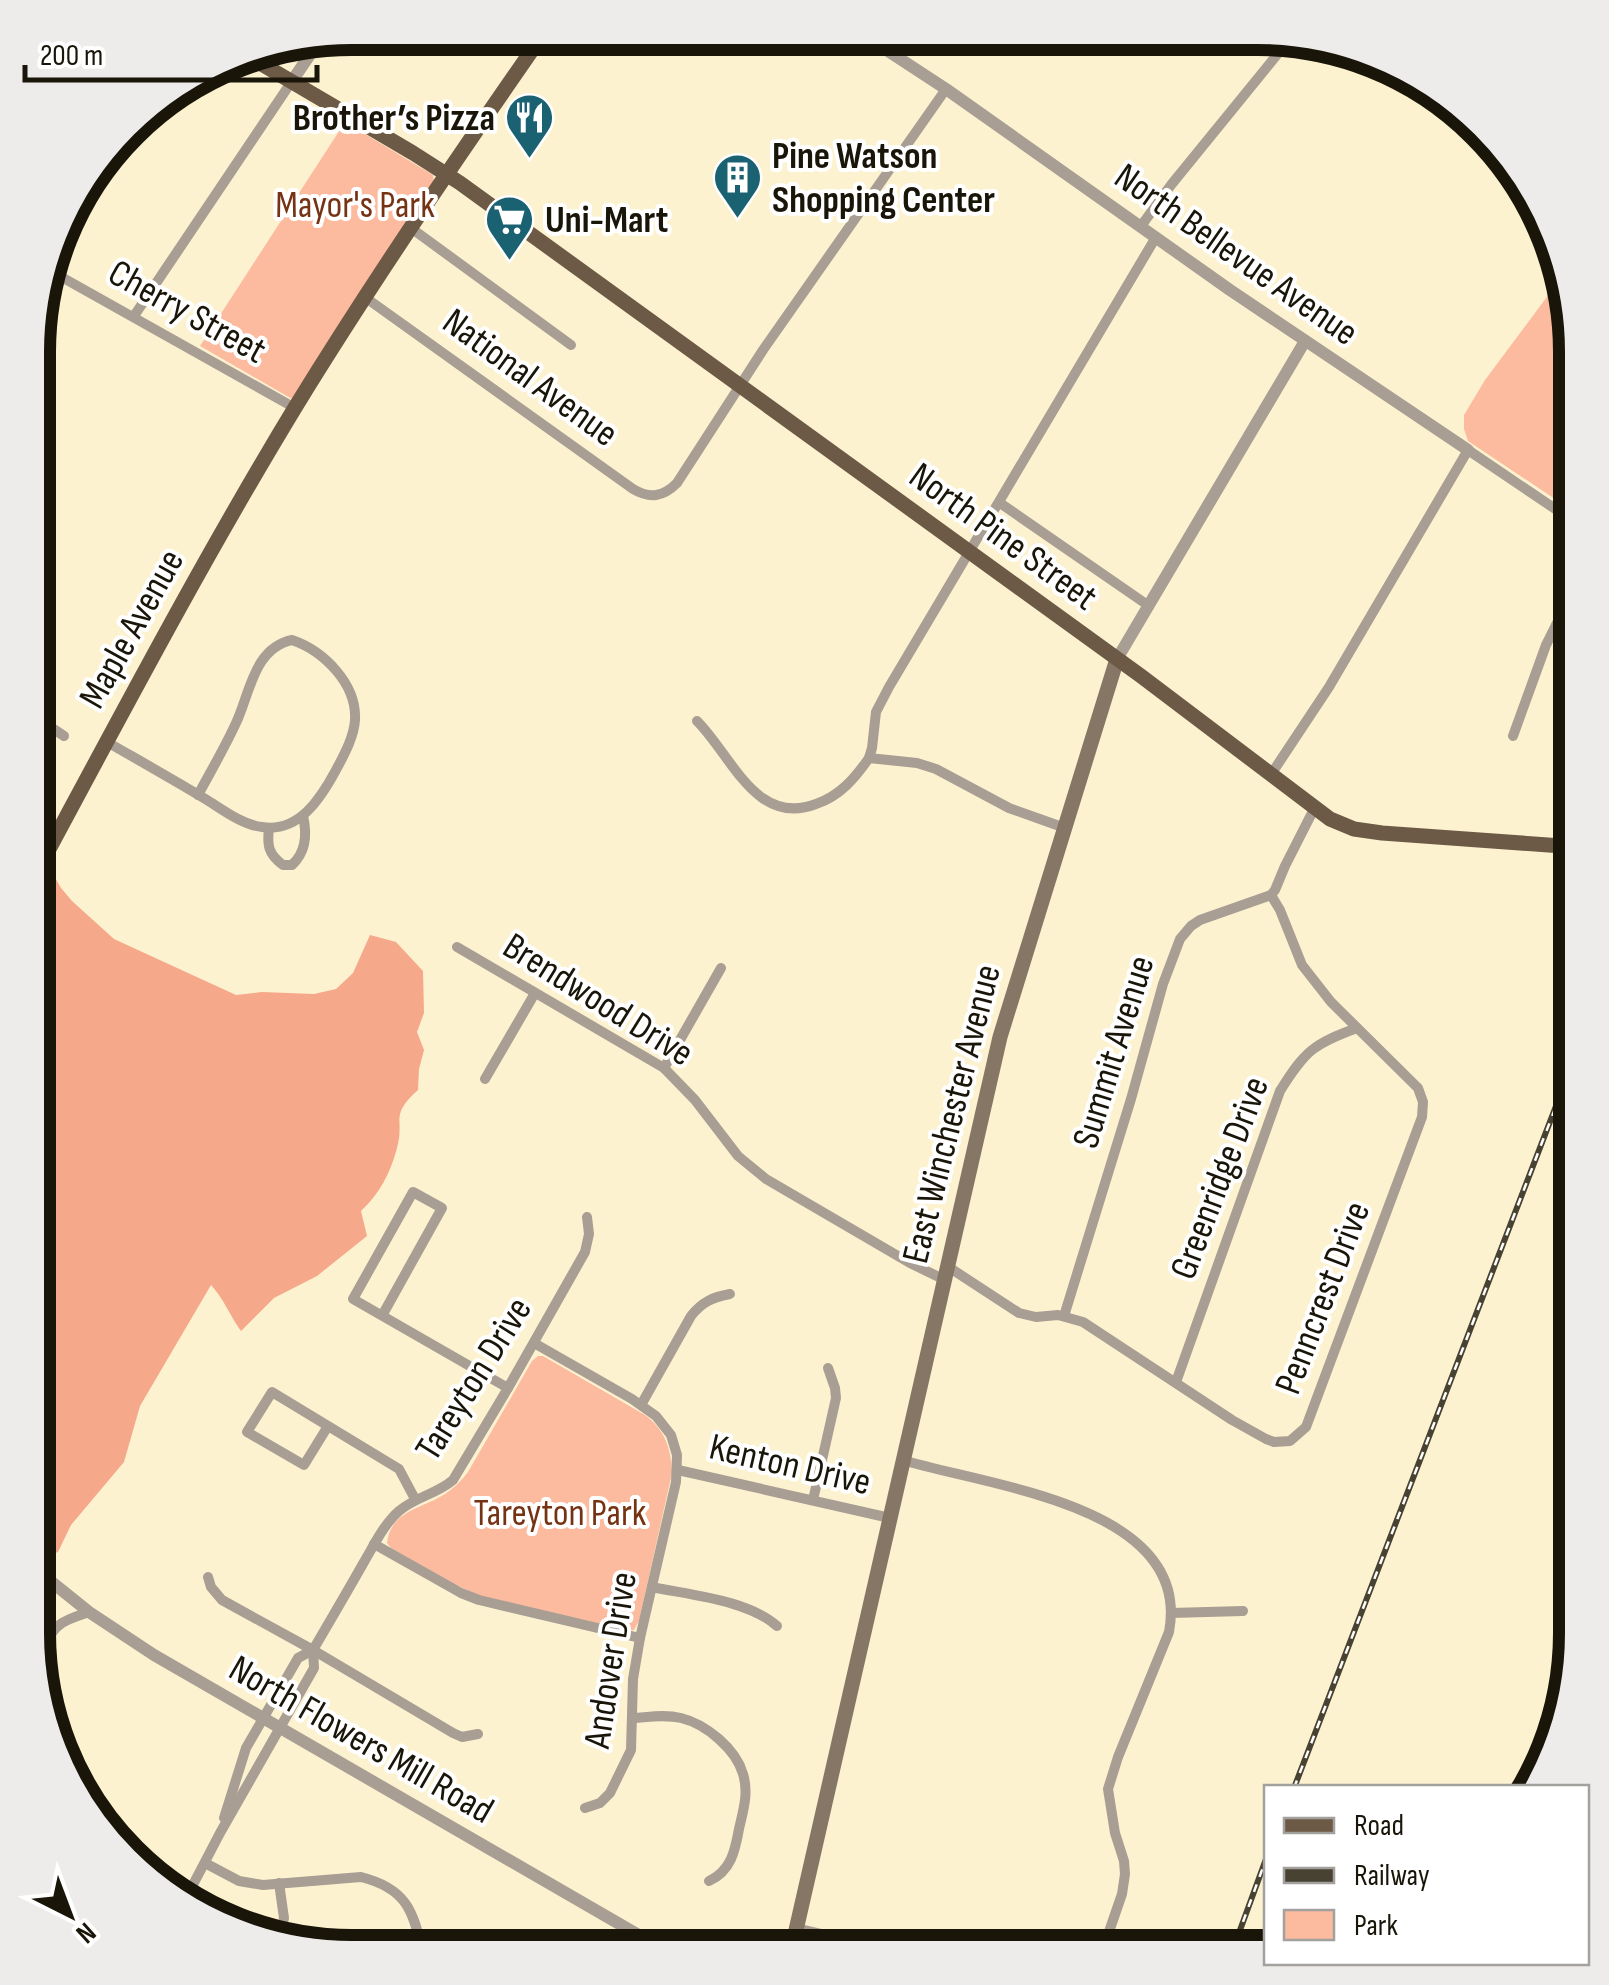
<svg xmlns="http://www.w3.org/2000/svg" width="1609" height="1985" font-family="'Sofia Sans Condensed',sans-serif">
	<rect width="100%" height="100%" fill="#fdf2d0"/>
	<g fill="#fcbb9f">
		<path d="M345,122L433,175L434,183L292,399L200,346Z"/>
		<path d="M1558,282L1576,351V513L1468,441L1464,429V415L1485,380Z"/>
		<path d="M538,1356H543L645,1415C665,1430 671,1448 672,1473L639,1621L634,1630L628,1631L483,1597L454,1584L391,1548L387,1543C391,1510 422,1509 445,1494C454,1488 461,1481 468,1472L532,1361Z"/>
	</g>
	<path fill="#f5a98a" d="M53,874L61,888L72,901L114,939L236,995L262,992L314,994L336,989L353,973L370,935L396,942L423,971L424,1013L417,1032L424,1050L419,1069L418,1090C389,1116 405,1119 397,1148C390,1174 380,1193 361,1211L367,1236L317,1276L274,1298L241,1331C230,1316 224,1299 211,1285L140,1406L124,1462L71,1525L58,1552L44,1557L33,1547L34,904Z"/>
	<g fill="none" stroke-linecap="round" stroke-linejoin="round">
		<g stroke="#a99e93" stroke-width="10">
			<path d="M1141,226L1171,185L1293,35"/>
			<path d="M411,228L571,345"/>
			<path d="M49,270L295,408"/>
			<path d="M366,298L633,489C650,499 663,497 677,483L763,350L946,89"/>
			<path d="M134,316L292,81"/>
			<path d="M1000,503L1149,606"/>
			<path d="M34,716L64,736"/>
			<path d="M697,721C732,756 756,827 816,804C840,796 855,778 869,758L917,763L936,769L1009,808L1065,828"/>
			<path d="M1513,736L1546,645L1576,585"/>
			<path d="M107,742C140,761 174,780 207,800C223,810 243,825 262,827C299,833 321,798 336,770C344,755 354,737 355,720C357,684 324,651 292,640C254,648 250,693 236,723C225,747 211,771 198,795"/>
			<path d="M869,758L872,748L876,712L889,687L1156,237"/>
			<path d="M1270,776L1329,687L1468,450L1576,523"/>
			<path d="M269,828C267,845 268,854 283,865H292C306,852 307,833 303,816"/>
			<path d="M457,947L664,1068L695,1100L738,1156L766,1179L910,1263L945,1280"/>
			<path d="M664,1068L721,968"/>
			<path d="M485,1079L535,993"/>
			<path d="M947,1266L1019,1313L1036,1317L1058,1315L1083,1322L1232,1420L1266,1439L1274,1442L1290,1441L1306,1427L1422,1117L1423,1102L1418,1088L1331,1002L1302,965L1280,910L1271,895"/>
			<path d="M383,1314L442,1208L413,1192L353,1299L508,1388"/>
			<path d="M1064,1316L1131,1099L1163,984L1180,939L1191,926L1200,920L1271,895L1275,890L1285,866L1314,809"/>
			<path d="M534,1343L632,1399L656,1416L671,1435L677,1455L676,1482L640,1638L633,1679L631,1750L610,1793L600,1803L585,1808"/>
			<path d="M1176,1382L1280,1091C1305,1051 1313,1044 1357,1028"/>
			<path d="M641,1405L691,1316C702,1302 713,1297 730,1294"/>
			<path d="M328,1426L304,1465L247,1432L272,1392L399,1469L415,1499"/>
			<path d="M903,1460C986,1486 1193,1505 1169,1632L1118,1757L1108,1789L1115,1833L1124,1861L1125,1874L1122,1894L1102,1952"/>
			<path d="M678,1470L890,1518"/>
			<path d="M813,1500L836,1398L835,1388L828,1368"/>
			<path d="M374,1544L461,1593L479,1600L640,1638"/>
			<path d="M208,1577L211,1587L222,1600L313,1650L453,1733L462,1737L478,1734"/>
			<path d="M652,1587C690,1595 748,1600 777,1626"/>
			<path d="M1171,1613L1243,1611"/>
			<path d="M39,1659C54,1625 54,1624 89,1612"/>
			<path d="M634,1718C649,1717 665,1714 681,1718C706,1724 736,1749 743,1774C749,1793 743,1811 739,1829C735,1851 731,1871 709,1881"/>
			<path d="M224,1818L246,1748L298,1658L313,1650"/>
			<path d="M205,1863L239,1881L263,1885L361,1877C405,1888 414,1910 422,1952"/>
			<path d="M279,1883L284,1918L280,1935"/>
			<path d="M184,1902L220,1833L314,1668L313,1650C330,1621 347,1592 364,1562C374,1545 384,1524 399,1511C415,1497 437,1494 453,1480L508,1388L585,1252L589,1234L587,1217"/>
			<path d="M796,1928L899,1952"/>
		</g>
		<g stroke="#a99e93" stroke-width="12">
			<path d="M862,34L946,89L1230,290L1468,450"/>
			<path d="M292,81L322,37"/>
			<path d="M1117,659L1305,341"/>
			<path d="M33,1567L89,1612L154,1655L668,1952"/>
		</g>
		<path stroke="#867666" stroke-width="15" d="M791,1952L1000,1037L1117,659"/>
		<g stroke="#6d5a46" stroke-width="15">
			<path d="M243,53L413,153L460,183L1141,676L1330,819L1354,829L1382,833L1576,847"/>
			<path d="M34,877C119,719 203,559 296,406C374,279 459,155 544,33"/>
		</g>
		<defs>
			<g id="rail">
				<path d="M1294,1788L1576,1054"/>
				<path d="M1232,1952L1266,1859"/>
			</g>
		</defs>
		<use href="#rail" stroke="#474231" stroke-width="6"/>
		<use href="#rail" stroke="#fff" stroke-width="2.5" stroke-dasharray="8" stroke-linecap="butt"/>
	</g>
	<defs>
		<symbol id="restaurant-pin" viewBox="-11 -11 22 30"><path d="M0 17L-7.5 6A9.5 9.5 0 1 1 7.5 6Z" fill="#1a6271" stroke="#fff"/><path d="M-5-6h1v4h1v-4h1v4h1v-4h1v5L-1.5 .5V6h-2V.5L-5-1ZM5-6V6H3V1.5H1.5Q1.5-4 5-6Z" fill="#fff"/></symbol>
		<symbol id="building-pin" viewBox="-11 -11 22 30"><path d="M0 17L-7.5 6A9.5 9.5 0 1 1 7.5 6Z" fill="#1a6271" stroke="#fff"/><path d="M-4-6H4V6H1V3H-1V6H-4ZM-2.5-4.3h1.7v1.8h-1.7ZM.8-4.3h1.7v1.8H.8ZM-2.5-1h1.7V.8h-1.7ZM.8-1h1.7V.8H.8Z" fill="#fff"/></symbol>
		<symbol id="supermarket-pin" viewBox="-11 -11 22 30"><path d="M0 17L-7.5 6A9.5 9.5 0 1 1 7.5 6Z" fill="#1a6271" stroke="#fff"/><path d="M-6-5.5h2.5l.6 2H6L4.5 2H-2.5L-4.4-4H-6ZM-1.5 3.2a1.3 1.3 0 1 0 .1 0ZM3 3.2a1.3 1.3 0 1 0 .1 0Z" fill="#fff"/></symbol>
	</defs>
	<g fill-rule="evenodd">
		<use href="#restaurant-pin" x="502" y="90" width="55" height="75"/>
		<use href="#building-pin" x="710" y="150" width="55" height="75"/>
		<use href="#supermarket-pin" x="482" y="192" width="55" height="75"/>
	</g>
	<g text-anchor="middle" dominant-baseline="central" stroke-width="8" stroke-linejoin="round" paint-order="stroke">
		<g font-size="38" font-weight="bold" fill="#191509" stroke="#fff" text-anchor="start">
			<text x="495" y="118" text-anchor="end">Brother’s Pizza</text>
			<text x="772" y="156">Pine Watson<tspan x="772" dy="44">Shopping Center</tspan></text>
			<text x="545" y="220">Uni-Mart</text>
		</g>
		<g font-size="38" fill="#763314" stroke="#fff">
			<text x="355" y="205">Mayor's Park</text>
			<text x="560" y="1513">Tareyton Park</text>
		</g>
		<g font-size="38" fill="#191509" stroke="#fff">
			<text transform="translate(1236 255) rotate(35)">North Bellevue Avenue</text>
			<text transform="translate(187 312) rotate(29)">Cherry Street</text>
			<text transform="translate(530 378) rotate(36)">National Avenue</text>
			<text transform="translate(1003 537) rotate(36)">North Pine Street</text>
			<text transform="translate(132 629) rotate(-61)">Maple Avenue</text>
			<text transform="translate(598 1000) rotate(32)">Brendwood Drive</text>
			<text transform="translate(1114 1052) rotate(-73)">Summit Avenue</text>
			<text transform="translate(952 1114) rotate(-76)">East Winchester Avenue</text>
			<text transform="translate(1220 1178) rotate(-69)">Greenridge Drive</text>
			<text transform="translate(1323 1298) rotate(-69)">Penncrest Drive</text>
			<text transform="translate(474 1379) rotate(-58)">Tareyton Drive</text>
			<text transform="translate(790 1465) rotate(13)">Kenton Drive</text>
			<text transform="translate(611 1660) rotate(-81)">Andover Drive</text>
			<text transform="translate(361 1740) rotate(30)">North Flowers Mill Road</text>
		</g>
	</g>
	<path d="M0 0H1609V1985H0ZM352 50H1257A302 302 0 0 1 1559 352V1633A302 302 0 0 1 1257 1935H352A302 302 0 0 1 50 1633V352A302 302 0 0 1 352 50Z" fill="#edeceb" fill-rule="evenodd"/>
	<path fill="none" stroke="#191509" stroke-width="12" d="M352 50H1257A302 302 0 0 1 1559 352V1633A302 302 0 0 1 1257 1935H352A302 302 0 0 1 50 1633V352A302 302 0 0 1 352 50Z"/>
	<rect x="1264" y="1785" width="325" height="180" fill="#ffffff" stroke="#a3a19d" stroke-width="2.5"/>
	<rect x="1284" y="1818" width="50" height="15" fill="#6d5a46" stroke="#a3a19d" stroke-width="2.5"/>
	<text x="1354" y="1835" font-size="30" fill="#191509">Road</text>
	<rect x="1284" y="1868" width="50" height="15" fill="#474231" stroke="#a3a19d" stroke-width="2.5"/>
	<text x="1354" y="1885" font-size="30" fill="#191509">Railway</text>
	<rect x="1284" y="1910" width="50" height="30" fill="#fcbb9f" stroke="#a3a19d" stroke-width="2.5"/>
	<text x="1354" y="1935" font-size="30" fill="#191509">Park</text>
	<g transform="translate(70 1915) rotate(138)" stroke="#ffffff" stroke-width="8" paint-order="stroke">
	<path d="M0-8L18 38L0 25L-18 38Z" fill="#191509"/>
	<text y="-15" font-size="28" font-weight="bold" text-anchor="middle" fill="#191509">N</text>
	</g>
	<path d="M25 65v15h292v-15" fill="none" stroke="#191509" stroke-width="5"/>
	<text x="40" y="65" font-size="30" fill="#191509" stroke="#ffffff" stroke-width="8" paint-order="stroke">200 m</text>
</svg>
